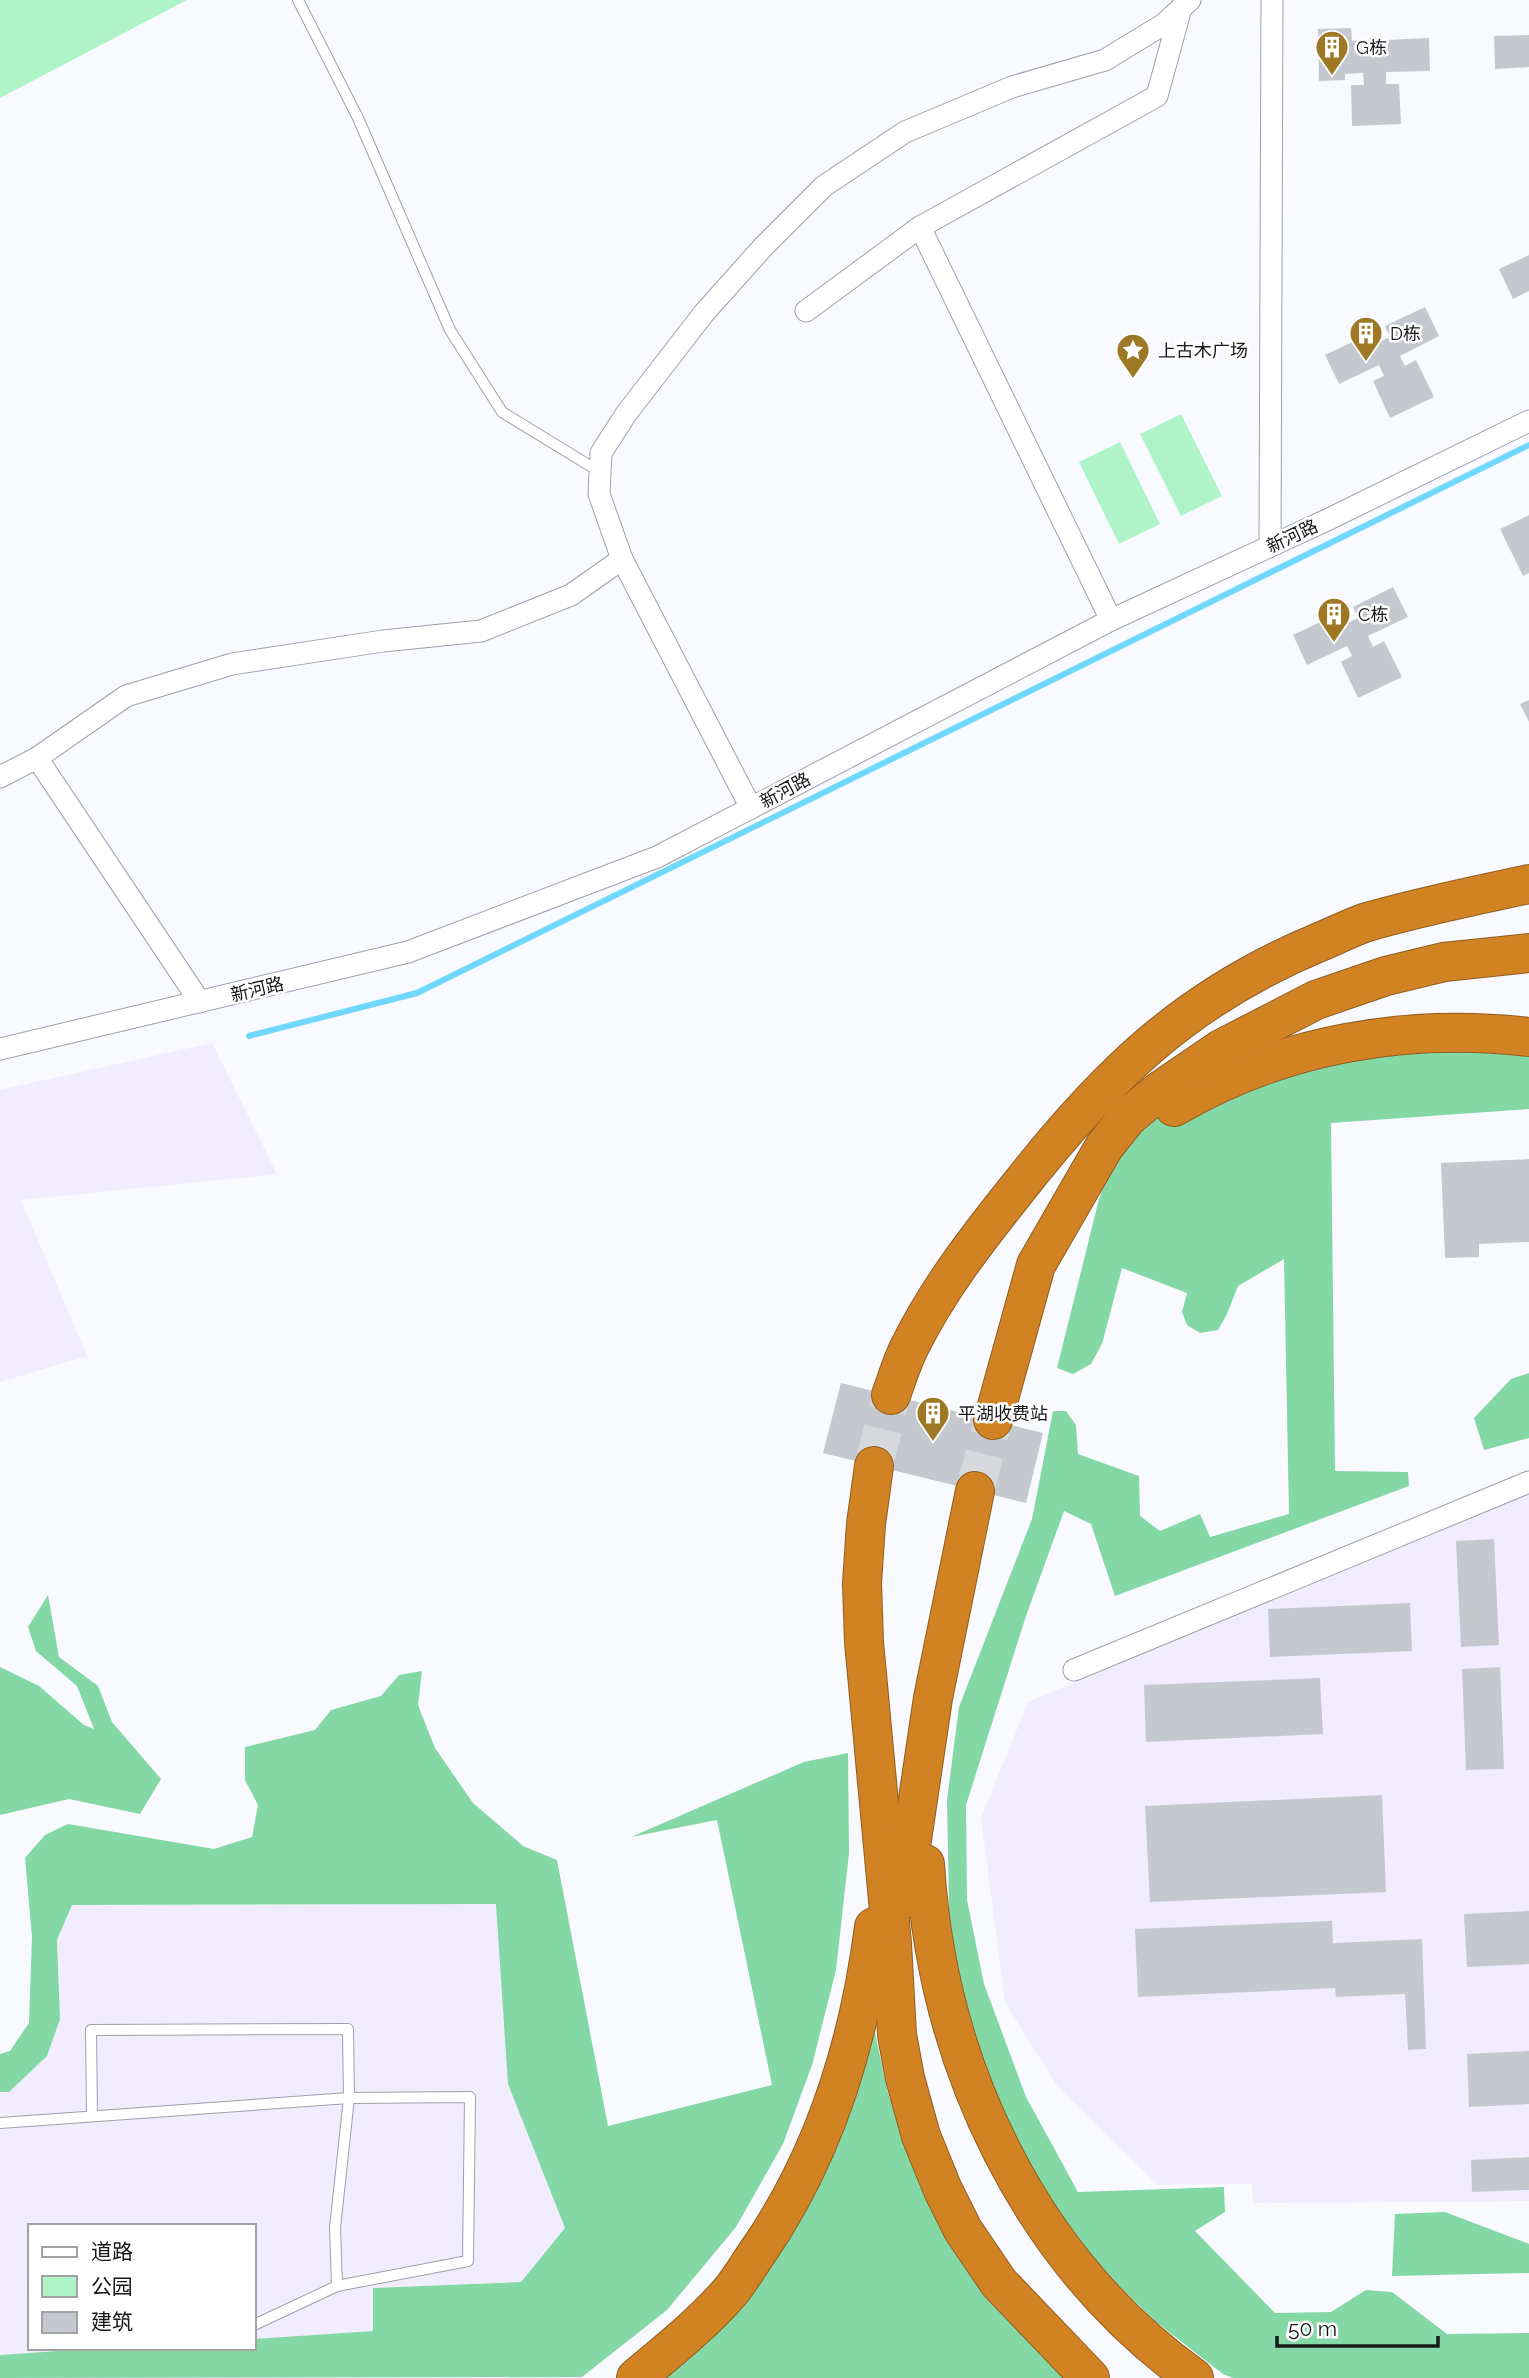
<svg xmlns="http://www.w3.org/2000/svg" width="1529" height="2378" font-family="Raleway,'Noto Sans SC',sans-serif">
	<rect width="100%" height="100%" fill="#f8faff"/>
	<g fill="#f1edff">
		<path d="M212,1043L277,1174L21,1200L87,1356L0,1382V1090Z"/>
		<path d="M1529,1494V2201L1253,2203L1252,2184L1158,2185L1057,2086L1005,2002L981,1818L1028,1702Z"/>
		<path d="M497,1904L508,2084L565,2228L521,2282L373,2288V2331L254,2339V2226H30V2348H102L0,2355V2092H9L60,2019L57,1940L72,1905Z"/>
	</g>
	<g fill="#aff4c9">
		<path d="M0,0H187L0,98Z"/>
		<path d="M1181,414L1222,496L1181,516L1140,434Z"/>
		<path d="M1120,442L1160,524L1119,544L1079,462Z"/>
	</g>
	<g fill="#84d8a6">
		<path d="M1529,1030V1109L1331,1123L1335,1471L1408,1472L1409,1486L1115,1596L1091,1524L1064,1511L1026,1616L966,1805L967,1900L984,1984L1026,2097L1078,2192L1224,2187L1225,2212L1195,2231L1275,2313L1331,2312L1366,2290L1392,2292L1447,2334L1529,2333V2378H1233L1223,2374L1156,2322L1103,2270L1047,2195L1002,2121L958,1988L949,1909L947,1800L959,1707L1032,1519L1053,1411H1066L1076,1425L1078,1454L1139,1476L1140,1516L1160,1531L1200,1514L1210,1537L1289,1514L1284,1259L1238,1286L1227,1314L1218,1330L1200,1333L1187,1325L1182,1312L1187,1293L1122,1268L1102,1344L1091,1364L1073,1374L1057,1368L1099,1199L1113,1160L1139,1128L1225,1071Z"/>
		<path d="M1529,1373V1438L1484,1450L1474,1418L1511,1379Z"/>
		<path d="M48,1595L59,1657L98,1686L112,1722L161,1779L140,1814L69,1799L0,1815V1667L39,1686L84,1725L94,1729L77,1686L36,1651L28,1627Z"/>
		<path d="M422,1671L418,1705L435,1748L473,1803L523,1846L557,1860L608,2126L772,2085L717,1820L631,1837L804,1762L848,1753L849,1853L836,1970L812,2065L783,2144L736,2227L667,2310L582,2377L0,2378V2355L102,2348H254V2339L373,2331V2288L521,2282L565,2228L508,2084L496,1904L72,1905L57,1940L60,2019L47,2056L9,2092H0V2054L10,2051L29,2023L32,1937L25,1858L45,1835L68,1824L214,1849L252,1837L258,1805L245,1780V1747L315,1730L331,1710L381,1696L399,1675Z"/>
		<path d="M872,2019L888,2093L913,2165L1083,2378H653L723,2314Z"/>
		<path d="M1445,2212L1529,2244V2273L1392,2276L1395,2214Z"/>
	</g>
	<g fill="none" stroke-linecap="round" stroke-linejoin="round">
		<path stroke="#70d7fd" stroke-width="6" d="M249,1036L417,993L1529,445"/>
	</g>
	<g fill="#c5c9cf">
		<path d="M1351,28L1352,41L1363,40V52L1385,51V40L1429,38L1430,71L1386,72V84H1399L1401,124L1352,126L1351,85H1364L1363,73L1345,74V80L1319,81L1318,29Z"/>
		<path d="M1529,35V67L1495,69L1494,36Z"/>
		<path d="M1529,255V291L1513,299L1499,269Z"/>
		<path d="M1425,307L1439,336L1400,356L1405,366L1416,360L1434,397L1390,418L1373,381L1384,376L1379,365L1339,384L1325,355L1365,336L1371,346L1390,337L1385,326Z"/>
		<path d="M1529,515V573L1523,576L1500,529Z"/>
		<path d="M1393,587L1408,617L1368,636L1373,647L1384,641L1402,677L1358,698L1341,662L1352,656L1347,646L1307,665L1293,635L1333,616L1339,627L1358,618L1353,607Z"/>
		<path d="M1529,700V722L1520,704Z"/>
		<path d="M1529,1159V1242L1479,1244V1257L1445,1258L1441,1163Z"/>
		<path d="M841,1383L1043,1433L1026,1503L823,1453Z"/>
		<path d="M1494,1539L1499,1645L1461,1647L1456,1541Z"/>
		<path d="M1410,1603L1412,1651L1270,1657L1268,1609Z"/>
		<path d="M1500,1667L1504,1769L1466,1770L1462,1669Z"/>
		<path d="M1320,1678L1323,1734L1146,1742L1144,1685Z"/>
		<path d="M1382,1795L1386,1892L1150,1902L1145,1806Z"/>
		<path d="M1529,1911V1964L1467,1967L1464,1914Z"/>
		<path d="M1332,1921L1333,1943L1422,1939L1426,2049L1408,2050L1405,1994L1336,1997L1335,1988L1138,1997L1135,1929Z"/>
		<path d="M1529,2051V2104L1469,2107L1467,2054Z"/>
		<path d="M1529,2157V2190L1472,2192L1471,2160Z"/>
	</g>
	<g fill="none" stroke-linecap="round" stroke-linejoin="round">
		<g stroke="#d6d8dc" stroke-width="38" stroke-dasharray="38 19" stroke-linecap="butt">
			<path d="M874,1466L891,1395"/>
			<path d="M975,1491L993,1420"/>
		</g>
		<defs>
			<g id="lane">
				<path d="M298,0L358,118L450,330L502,412L600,472"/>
				<path d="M92,2116L91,2030L348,2029L349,2098L335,2228L337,2286"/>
				<path d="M0,2123L349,2098L470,2097L468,2261L337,2286L254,2325"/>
			</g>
			<g id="street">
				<path d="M806,311L920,227"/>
				<path d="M1270,546L1272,0"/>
				<path d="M1111,620L920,227L1157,96L1181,8"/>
				<path d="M37,758L200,1002"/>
				<path d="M0,777L37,758L126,696L232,664L383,641L481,631L571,595L622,559"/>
				<path d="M751,808L622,559L599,494L601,453L626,414L704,313L764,246L824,186L905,132L1012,87L1105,60L1164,24L1190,0"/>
				<path d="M0,1049L408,952L657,857L1111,620L1329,519L1529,421"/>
				<path d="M1074,1670L1529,1482"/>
			</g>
			<g id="highway">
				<path d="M1174,1107C1282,1044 1405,1023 1529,1037"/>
				<path d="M891,1395C897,1379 902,1361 910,1346C938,1289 978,1238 1017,1189C1104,1078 1184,999 1315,944C1332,937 1348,929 1364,923C1418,907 1474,896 1529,884"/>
				<path d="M993,1420L1036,1265L1104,1147L1127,1118L1158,1092L1221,1049L1316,1000L1386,976L1444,962L1529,953"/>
				<path d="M874,1466L866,1524L862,1583L864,1642L892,1943L897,2035L905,2078L921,2136L943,2190L963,2230L999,2283L1090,2378"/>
				<path d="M925,1864C937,2064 1029,2260 1194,2378"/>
				<path d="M910,1898V1853L933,1698L975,1491"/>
				<path d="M636,2378C668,2351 702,2324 730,2292C740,2280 748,2266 757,2253C825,2155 859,2044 874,1927"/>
			</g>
		</defs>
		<use href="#lane" stroke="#9ea1a8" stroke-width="12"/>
		<use href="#street" stroke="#9ea1a8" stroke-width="23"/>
		<use href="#highway" stroke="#905d20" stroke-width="40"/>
		<use href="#lane" stroke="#fff" stroke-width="10"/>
		<use href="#street" stroke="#fff" stroke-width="21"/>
		<use href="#highway" stroke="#d18324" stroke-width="38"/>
	</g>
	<defs>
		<symbol id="building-pin" viewBox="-11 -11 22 30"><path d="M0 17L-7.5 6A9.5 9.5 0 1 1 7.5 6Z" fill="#9e7825" stroke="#fff"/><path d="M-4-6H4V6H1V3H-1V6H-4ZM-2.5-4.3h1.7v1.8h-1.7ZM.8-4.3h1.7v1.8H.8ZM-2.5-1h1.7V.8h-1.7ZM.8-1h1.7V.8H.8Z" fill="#fff"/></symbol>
		<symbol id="sight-pin" viewBox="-11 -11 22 30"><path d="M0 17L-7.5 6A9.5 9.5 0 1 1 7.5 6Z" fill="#9e7825" stroke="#fff"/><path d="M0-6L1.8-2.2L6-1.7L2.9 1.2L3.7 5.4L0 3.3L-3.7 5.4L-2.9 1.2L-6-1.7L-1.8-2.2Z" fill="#fff"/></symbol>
	</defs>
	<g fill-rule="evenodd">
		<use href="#building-pin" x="1313" y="28" width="38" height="52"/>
		<use href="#building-pin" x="1347" y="314" width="38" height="52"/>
		<use href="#sight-pin" x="1114" y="331" width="38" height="52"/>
		<use href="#building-pin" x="1315" y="595" width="38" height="52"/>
		<use href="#building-pin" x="914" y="1394" width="38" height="52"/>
	</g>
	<g text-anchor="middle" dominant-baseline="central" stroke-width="5" stroke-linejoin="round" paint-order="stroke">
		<g font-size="18" fill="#161719" stroke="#fff" text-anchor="start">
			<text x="1356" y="47">G栋</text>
			<text x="1390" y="333">D栋</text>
			<text x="1158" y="350">上古木广场</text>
			<text x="1358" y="614">C栋</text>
			<text x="958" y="1413">平湖收费站</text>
		</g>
		<g font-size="18" fill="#161719" stroke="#fff">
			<text transform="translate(1292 536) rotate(-25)">新河路</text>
			<text transform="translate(785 790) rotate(-28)">新河路</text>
			<text transform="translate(257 989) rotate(-13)">新河路</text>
		</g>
	</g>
	<rect x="28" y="2224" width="228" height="126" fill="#ffffff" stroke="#a2a2a3" stroke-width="2"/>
	<rect x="42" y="2247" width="35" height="10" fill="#ffffff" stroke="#a2a2a3" stroke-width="2"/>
	<text x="91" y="2259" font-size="21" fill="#161719">道路</text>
	<rect x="42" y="2276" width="35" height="21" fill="#aff4c9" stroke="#a2a2a3" stroke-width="2"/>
	<text x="91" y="2294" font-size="21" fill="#161719">公园</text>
	<rect x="42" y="2312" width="35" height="21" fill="#c5c9cf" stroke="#a2a2a3" stroke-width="2"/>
	<text x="91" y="2329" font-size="21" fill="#161719">建筑</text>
	<path d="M1277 2336v10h161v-10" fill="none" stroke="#161719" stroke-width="3.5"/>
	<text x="1288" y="2336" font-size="21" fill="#161719" stroke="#ffffff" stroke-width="5" paint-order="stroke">50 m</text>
</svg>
